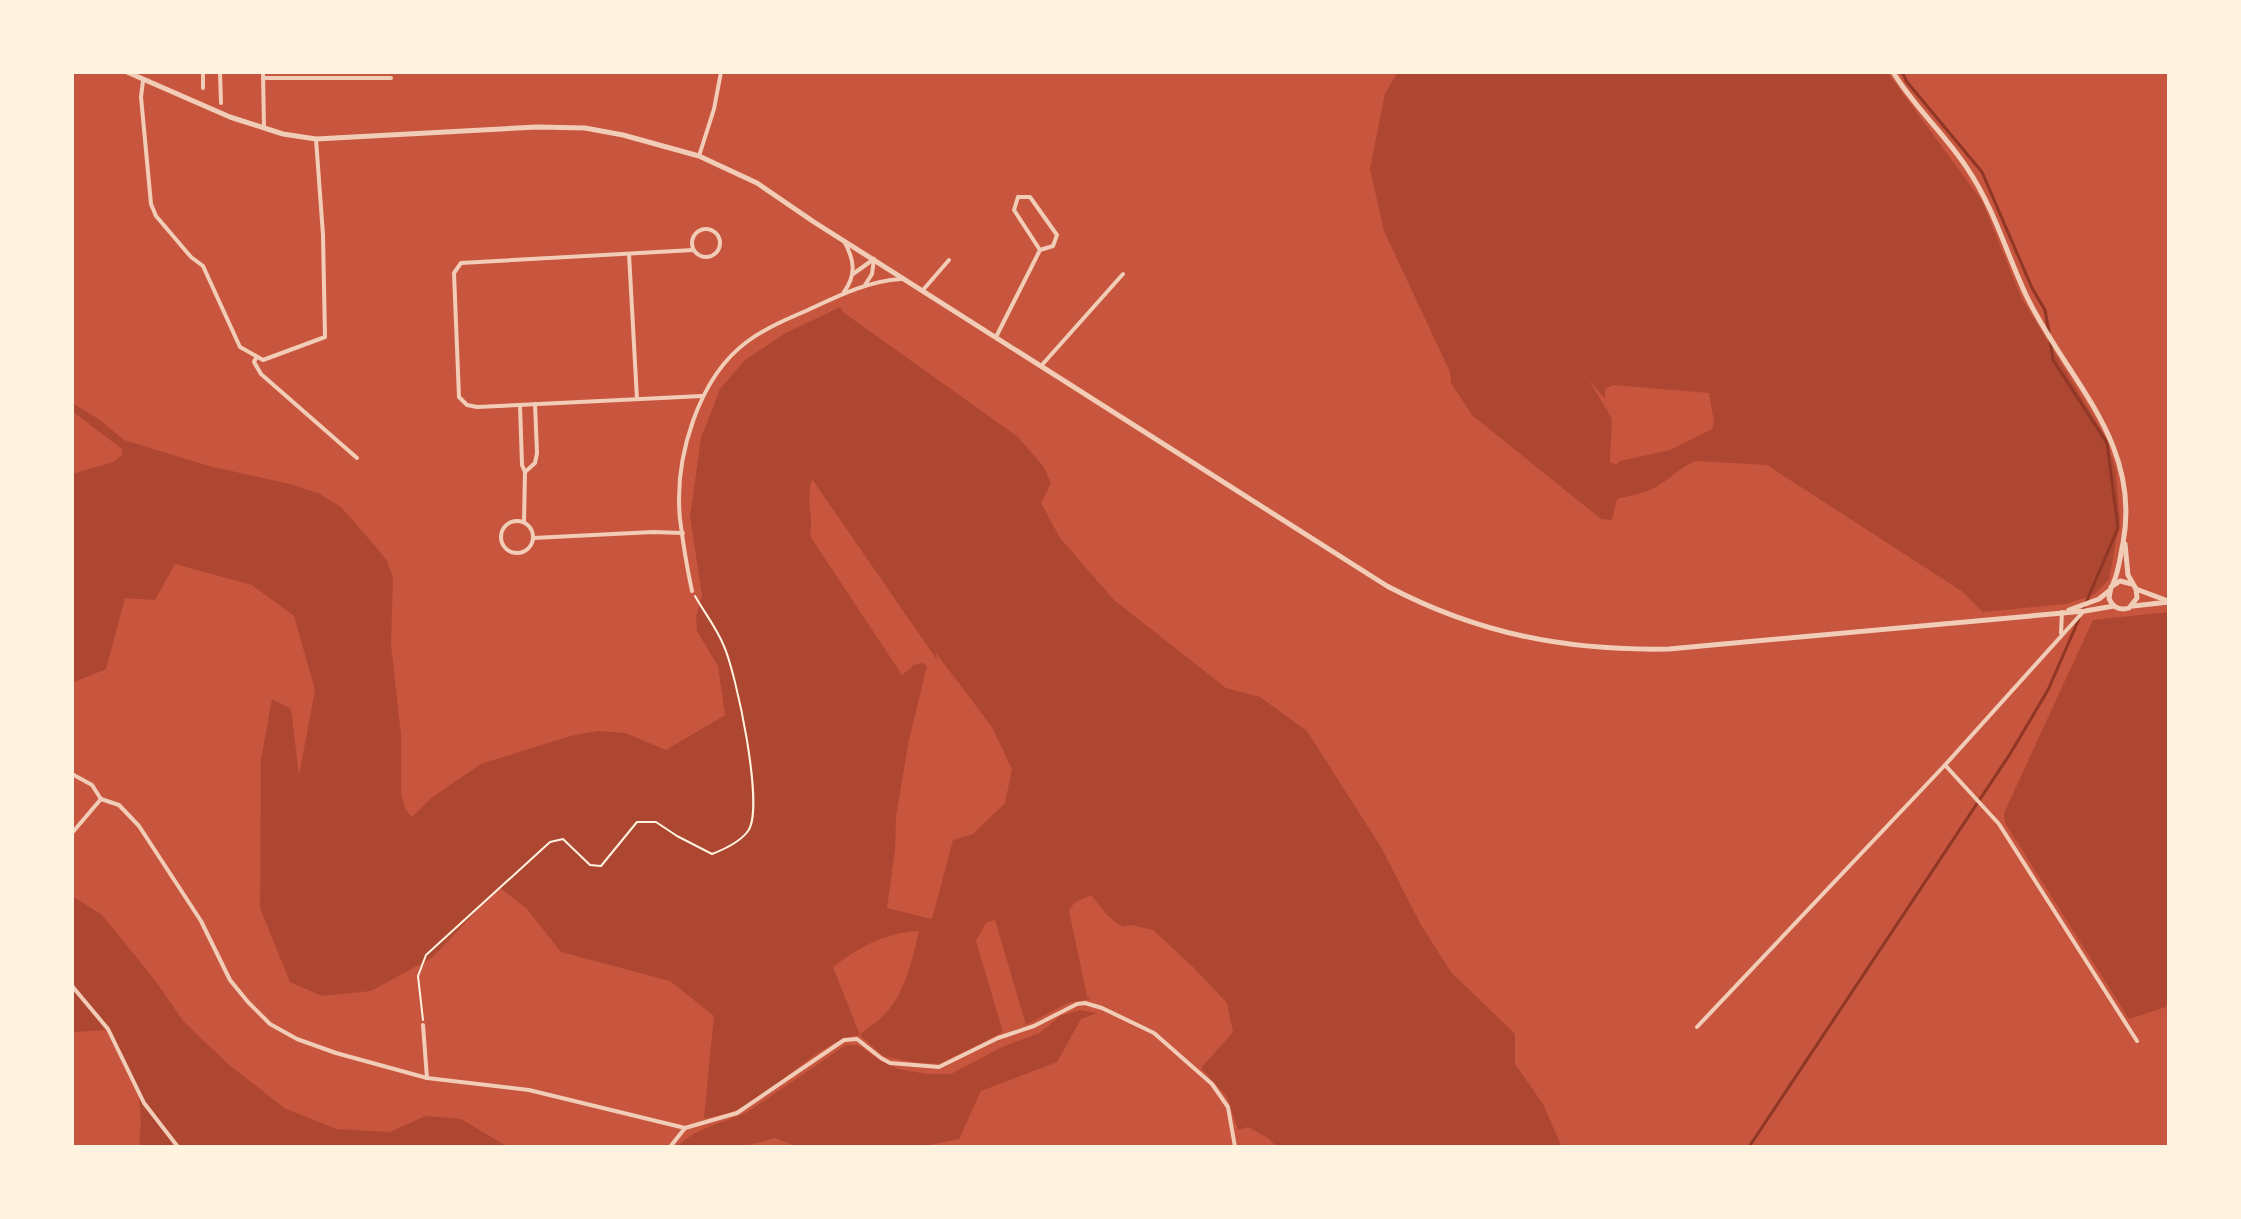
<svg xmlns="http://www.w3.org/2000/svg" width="2241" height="1219" font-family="'Source Sans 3',sans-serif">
	<rect width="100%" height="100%" fill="#c8553d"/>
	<g fill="#ae4732" fill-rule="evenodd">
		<path d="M1398,72H1887L1982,201L2021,297L2106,438L2116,472L2120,520L2109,579L2095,594L2066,604L1983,612L1963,592L1767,465L1696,461C1679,467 1667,483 1650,490C1640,494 1628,496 1617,499L1612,520L1601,519L1472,415L1451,383L1450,372L1384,231L1370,169L1385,93ZM1589,380L1605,399V389L1613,385L1709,393L1714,422L1712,429L1670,450L1620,461L1616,465L1610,462V457L1612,419Z"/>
		<path d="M840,307L844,313L1018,437L1043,466L1051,483L1041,503L1060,538L1114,600L1226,688L1260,697L1307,731L1381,847L1421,925L1451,972L1515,1034V1064L1543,1104L1562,1147H1277L1268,1138L1248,1127L1238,1130L1227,1097L1201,1068L1233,1032L1227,1003L1193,967L1153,930L1131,925L1122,927L1106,914L1091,895L1074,903L1069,911L1087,996L1091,999L1068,1003L1026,1025L995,920L986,923L976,941L1003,1032L939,1064L912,1062L883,1056L860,1035C829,1035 778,1087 749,1104C736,1112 723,1114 708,1118H704L714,1016L670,981L561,952L527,909L499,887L433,957L371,991L322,996L290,982L260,908L261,760L272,699L291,709L299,775L315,690L294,616L252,585L175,564L155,600L125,598L106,669L72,683V474L113,462L122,455V449L72,411V403L100,420L124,440L209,466L290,484L318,493L341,507L376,547L387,561L393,577L391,645L401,735V794L406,810L412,817L431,798L481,764L570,736L598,731L625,733L666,750L725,715L718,666L697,631L696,616L702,595L690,517L701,438L720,389L745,360L784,334ZM812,479L937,660L936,653L992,727L1012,769L1005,803L973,834L953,840L932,919L887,908L895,850L896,816L909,740L927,666L922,663L914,665L902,675L810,536C814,514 805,503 812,479ZM919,931C912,960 906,991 885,1014C878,1022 868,1027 860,1035L833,967C859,947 887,932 919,931Z"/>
		<path d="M2169,612V1006L2129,1019L2005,823L2004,813L2093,620Z"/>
		<path d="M72,896L102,915L154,979L184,1022L228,1064L286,1109L337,1129L390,1132L425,1116L461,1119L508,1147H139L141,1121L138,1087L108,1030L72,1032Z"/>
		<path d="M1080,1010L1097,1013L1081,1019L1057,1062L981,1091L959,1139L921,1147H798L775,1138L741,1147H677C697,1126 724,1124 749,1111L846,1045H858L881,1061L898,1069L927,1074H951L1002,1047L1040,1033L1060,1016Z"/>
	</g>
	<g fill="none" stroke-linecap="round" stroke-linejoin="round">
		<g stroke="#8f3625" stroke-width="3">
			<path d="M1902,72L1907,82L1982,172L2032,288L2045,310L2049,332"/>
			<path d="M2050,340L2053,360L2107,443L2118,528L2082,612"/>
			<path d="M1749,1147L2010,754L2048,690L2079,619"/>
		</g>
		<path stroke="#fff3e0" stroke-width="2" d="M423,1020L418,976L426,955L550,842L563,839L590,865L601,866L637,822H656L677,836L712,854C725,849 740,842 748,831C765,808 736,671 723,644C716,627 704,612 695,596"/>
		<g stroke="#f1ccb7" stroke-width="4">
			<path d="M220,72L221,103"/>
			<path d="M263,72L264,128"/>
			<path d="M626,72H632"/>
			<path d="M263,78H391"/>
			<path d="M143,81L141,97L151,204L156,216L191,257L203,266L240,347L263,360L325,337L323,235L316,139"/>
			<path d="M203,88V72"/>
			<path d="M699,156L714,109L721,72"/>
			<circle cx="706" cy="243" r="14"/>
			<path d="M844,241C854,259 857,274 844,292"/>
			<path d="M693,250L461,263L454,273L459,397L467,405L477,407L702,396"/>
			<path d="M629,254L637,399"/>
			<path d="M853,274L874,259"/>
			<path d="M865,285L872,274L874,259"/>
			<path d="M923,290L949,260"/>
			<path d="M996,337L1040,250L1053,246L1057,235L1030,197H1018L1014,210L1040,250"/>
			<path d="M256,358L254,362L261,374L357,458"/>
			<path d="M1041,366L1123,274"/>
			<path d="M520,405L522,465L525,472L524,522"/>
			<path d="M525,472L535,463L537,453L535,404"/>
			<circle cx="517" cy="537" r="16"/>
			<path d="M533,538L653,532L683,533"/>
			<path d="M692,591C687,568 683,543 680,519C674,459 698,377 748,341C766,328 787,319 808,310C838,296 868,281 901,279"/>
			<path d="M2061,633L2062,612"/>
			<path d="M1945,765L1999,824L2137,1041"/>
			<path d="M72,774L92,785L101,799L119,805L139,826L201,921L230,980L248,1002L270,1024L297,1039L336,1053L427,1078L529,1090L685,1128L737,1113L844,1040L857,1039L881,1058L890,1063L939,1067L998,1038L1034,1026L1077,1004L1085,1003L1102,1008L1154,1033L1212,1084L1228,1107L1235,1147"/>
			<path d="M72,833L101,799"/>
			<path d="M72,986L108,1029L144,1103L178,1147"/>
			<path d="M423,1025L427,1078"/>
			<path d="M1697,1027L1945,765L2082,613"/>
			<path d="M670,1147L685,1128"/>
		</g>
		<g stroke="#f1ccb7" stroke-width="5">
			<path d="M127,72L230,117L283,134L316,139L537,127L585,128L623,135L699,156L757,183L814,222L1387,586C1478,634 1567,651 1669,649L2085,611L2114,606"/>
			<path d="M1893,72C1914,107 1945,134 1967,168C1994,208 2006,252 2026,295C2066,379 2142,441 2123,543C2120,557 2119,571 2113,584"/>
			<path d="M2125,544L2128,575L2136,589L2137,598L2129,608C2120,611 2112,607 2109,598L2111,587L2120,581L2132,584"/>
			<path d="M2136,589L2168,601"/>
			<path d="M2133,606L2169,602"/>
			<path d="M2069,610L2099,599L2109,591"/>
		</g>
	</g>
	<rect width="2241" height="1219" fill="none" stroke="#fff3e0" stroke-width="148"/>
</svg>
